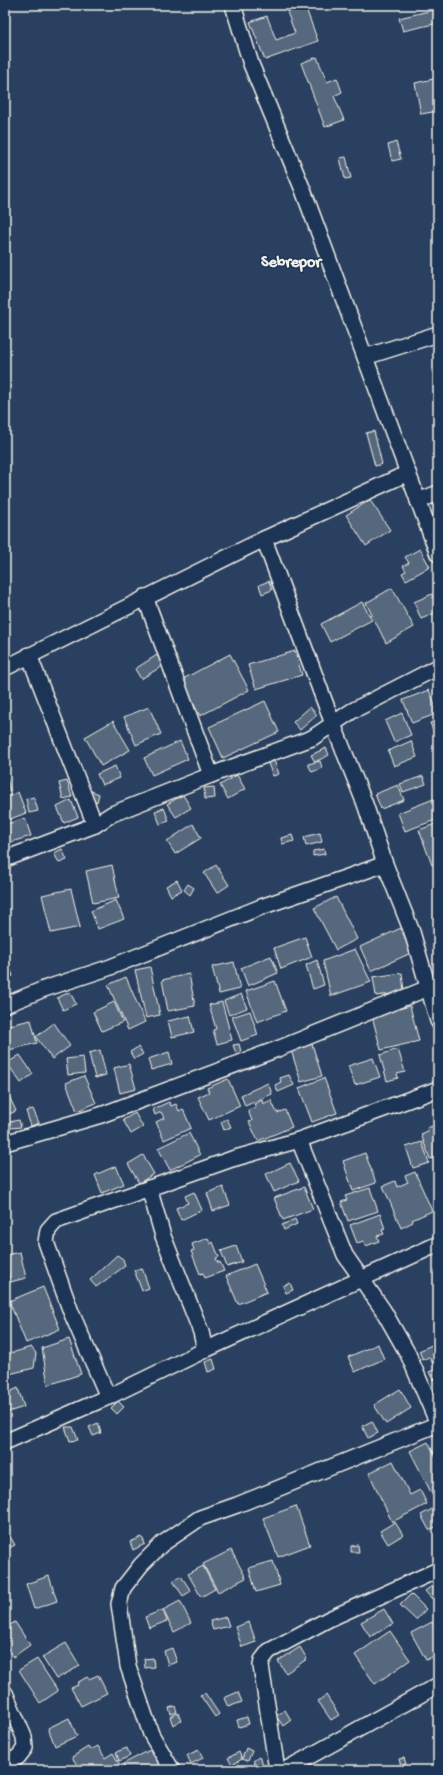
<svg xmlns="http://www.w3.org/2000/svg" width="443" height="1775" font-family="'Gochi Hand',sans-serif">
	<rect width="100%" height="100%" fill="#2a4060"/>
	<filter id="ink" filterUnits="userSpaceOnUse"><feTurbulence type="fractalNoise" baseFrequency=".025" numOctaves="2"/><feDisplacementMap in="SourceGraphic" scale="8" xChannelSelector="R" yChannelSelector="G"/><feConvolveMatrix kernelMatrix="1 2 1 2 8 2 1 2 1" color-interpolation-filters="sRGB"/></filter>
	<g filter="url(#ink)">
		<g fill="#56677d" stroke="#f4f1e8">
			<path d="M305,6L318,41L265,60L250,22L267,16L276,40L295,33L287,12Z"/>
			<path d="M438,9V23L403,31L399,18Z"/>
			<path d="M317,57L327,82L337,78L342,92L334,96L344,120L325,127L301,63Z"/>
			<path d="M438,78V111L421,114L415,83Z"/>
			<path d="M396,142L401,159L392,161L388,145Z"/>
			<path d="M346,157L351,178L345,179L340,158Z"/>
			<path d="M374,431L382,464L375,466L366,433Z"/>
			<path d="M370,500L390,530L366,546L346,515Z"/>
			<path d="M420,549L430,567L406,580L402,573L406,571L403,566L409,563L405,557Z"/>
			<path d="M269,581L272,590L262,594L259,585Z"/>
			<path d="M392,588L414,627L386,643L366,603Z"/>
			<path d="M432,594L438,607V612L421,619L414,602Z"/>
			<path d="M362,602L372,620L330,642L321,624Z"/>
			<path d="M295,651L302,675L256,689L248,665Z"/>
			<path d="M230,654L249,690L200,716L181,680Z"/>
			<path d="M157,655L164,665L141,679L135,669Z"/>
			<path d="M429,690L438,713L412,723L403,700Z"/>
			<path d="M265,701L279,732L223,758L209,727Z"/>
			<path d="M149,707L161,734L136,745L124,717Z"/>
			<path d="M310,707L317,715L300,730L293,722Z"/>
			<path d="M402,713L411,735L394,742L385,721Z"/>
			<path d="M438,720V742L430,723Z"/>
			<path d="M113,721L130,750L101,766L85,737Z"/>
			<path d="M180,741L188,759L152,775L144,758Z"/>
			<path d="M411,741L417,757L394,766L388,751Z"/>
			<path d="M326,748L329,755L315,762L311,755Z"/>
			<path d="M273,758L279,774L273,776L267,761Z"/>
			<path d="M320,761L322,768L312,772L308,764Z"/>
			<path d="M115,766L120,778L102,785L97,774Z"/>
			<path d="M5,770L10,791L5,792Z"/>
			<path d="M237,775L245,789L228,799L220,785Z"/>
			<path d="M423,776L426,784L403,792L400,784Z"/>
			<path d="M67,781L72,797L63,799L59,783Z"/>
			<path d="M398,785L404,800L381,809L375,794Z"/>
			<path d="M214,787L215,798L205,799L204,788Z"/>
			<path d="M89,790L99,794L97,802L86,799Z"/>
			<path d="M18,792L26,813L5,821V798Z"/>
			<path d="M183,795L191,808L176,817L167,804Z"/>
			<path d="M34,797L38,811L29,813L26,799Z"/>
			<path d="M436,798L438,805V819L405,831L398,813Z"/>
			<path d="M71,800L78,817L64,823L57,807Z"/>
			<path d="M164,808L169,821L160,824L155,811Z"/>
			<path d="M25,818L31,836L8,843L5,825Z"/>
			<path d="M438,823V862L432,865L419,830Z"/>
			<path d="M193,824L201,838L175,854L167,841Z"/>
			<path d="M320,833L322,842L306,846L304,837Z"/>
			<path d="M292,835L294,841L282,844L281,838Z"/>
			<path d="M62,849L67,860L59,863L54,853Z"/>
			<path d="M324,849L325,854L313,856V851Z"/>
			<path d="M112,865L119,898L93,903L86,871Z"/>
			<path d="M216,865L229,885L217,893L204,873Z"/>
			<path d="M177,880L182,890L171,896L166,886Z"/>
			<path d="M188,884L194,888L190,895L184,890Z"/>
			<path d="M71,889L80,927L51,933L42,895Z"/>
			<path d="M336,897L357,939L336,950L314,908Z"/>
			<path d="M116,900L124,919L98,929L91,911Z"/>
			<path d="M401,928L411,953L371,971L360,947Z"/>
			<path d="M305,937L312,957L281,969L274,948Z"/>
			<path d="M355,949L371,982L331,996L323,961Z"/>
			<path d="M5,953L13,976L5,979Z"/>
			<path d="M271,956L278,973L248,986L241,968Z"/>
			<path d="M317,960L324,985L313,989L306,965Z"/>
			<path d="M234,962L240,989L219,994L212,967Z"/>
			<path d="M150,967L160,1015L146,1018L135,970Z"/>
			<path d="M402,973L404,992L376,996L373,977Z"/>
			<path d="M189,974L195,1006L168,1011L162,980Z"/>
			<path d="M126,977L145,1022L128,1030L108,985Z"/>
			<path d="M275,981L286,1011L257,1022L246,991Z"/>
			<path d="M70,992L76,1004L63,1010L57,998Z"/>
			<path d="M241,994L247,1008L229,1015L224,1001Z"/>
			<path d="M114,1002L123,1022L102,1031L93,1012Z"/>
			<path d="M222,1002L232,1040L217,1044L213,1030L216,1029L209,1005Z"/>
			<path d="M410,1006L419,1041L381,1050L372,1016Z"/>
			<path d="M250,1011L258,1035L241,1041L232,1017Z"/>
			<path d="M190,1016L194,1032L172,1037L168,1021Z"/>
			<path d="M31,1020L37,1043L5,1051V1026Z"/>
			<path d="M54,1023L70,1046L52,1059L36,1037Z"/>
			<path d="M239,1044L241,1052L236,1053L233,1045Z"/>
			<path d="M312,1044L322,1076L301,1082L291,1050Z"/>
			<path d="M138,1047L143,1054L134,1059L130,1052Z"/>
			<path d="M398,1049L405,1072L397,1074L398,1078L387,1081L380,1055Z"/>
			<path d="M100,1050L106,1075L95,1078L89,1053Z"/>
			<path d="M169,1052L172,1064L151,1070L148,1059Z"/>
			<path d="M20,1055L33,1074L21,1083L7,1063Z"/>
			<path d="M83,1057L85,1073L68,1075L66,1059Z"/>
			<path d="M373,1058L380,1077L355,1085L348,1066Z"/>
			<path d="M129,1064L136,1089L120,1093L114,1068Z"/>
			<path d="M289,1075L294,1085L278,1092L275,1085L281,1082L280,1078Z"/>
			<path d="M84,1076L96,1103L77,1111L66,1083Z"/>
			<path d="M324,1078L337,1113L312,1122L299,1088Z"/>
			<path d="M228,1079L240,1106L209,1120L198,1097L209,1092L207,1088Z"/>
			<path d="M268,1083L272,1094L245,1106L241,1095Z"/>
			<path d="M8,1094L16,1111L5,1116V1096Z"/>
			<path d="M262,1100L263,1104L271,1100L277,1113L285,1110L292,1127L258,1141L249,1122L252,1121L248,1110L256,1107L254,1104Z"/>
			<path d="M169,1102L171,1106L176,1104L179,1111L183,1109L191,1128L164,1140L156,1122L164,1118L161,1112L155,1115L153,1109Z"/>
			<path d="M33,1109L39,1123L31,1126L26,1111Z"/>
			<path d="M135,1113L143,1127L131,1134L123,1120Z"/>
			<path d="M227,1119L231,1127L224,1130L221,1122Z"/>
			<path d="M19,1120L21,1127L11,1128L9,1122Z"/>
			<path d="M438,1124V1157L430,1159L421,1134L428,1131L427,1128Z"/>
			<path d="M189,1133L200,1155L170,1170L158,1148Z"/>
			<path d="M422,1142L429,1163L413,1168L406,1147Z"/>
			<path d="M365,1153L376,1183L353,1191L343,1161Z"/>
			<path d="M143,1155L154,1174L139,1183L128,1164Z"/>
			<path d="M290,1163L299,1181L274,1192L266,1174Z"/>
			<path d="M116,1166L124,1184L102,1193L95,1175Z"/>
			<path d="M415,1172L432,1211L412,1220L413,1222L401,1228L383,1186L395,1181L397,1187L408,1182L405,1176Z"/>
			<path d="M223,1187L230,1205L213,1211L207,1193Z"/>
			<path d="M304,1187L313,1209L283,1220L274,1198Z"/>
			<path d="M370,1188L378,1211L348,1221L341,1202L347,1200L345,1196Z"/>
			<path d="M194,1192L202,1210L181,1220L176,1208L188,1203L185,1196Z"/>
			<path d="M380,1214L385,1229L382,1230L384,1234L377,1236L379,1241L366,1246L364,1241L357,1243L350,1225Z"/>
			<path d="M295,1219L297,1224L284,1230L282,1225Z"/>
			<path d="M208,1238L210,1244L213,1242L219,1257L216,1258L218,1263L220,1262L224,1271L205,1278L203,1273L200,1274L191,1251L194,1250L192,1244Z"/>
			<path d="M236,1246L242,1262L227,1267L221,1251Z"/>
			<path d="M20,1252L26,1278L10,1282L5,1255Z"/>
			<path d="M117,1255L123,1259L125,1266L96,1287L90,1280Z"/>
			<path d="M255,1264L267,1292L238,1304L226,1276Z"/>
			<path d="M142,1268L149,1288L142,1291L134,1270Z"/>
			<path d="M290,1283L293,1290L286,1293L283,1286Z"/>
			<path d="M43,1287L60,1329L26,1343L9,1301Z"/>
			<path d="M69,1339L81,1374L48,1385L42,1348Z"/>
			<path d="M438,1342V1377L433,1380L429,1372L436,1369L429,1357L423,1360L419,1351Z"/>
			<path d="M378,1344L384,1359L355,1372L348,1357Z"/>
			<path d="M31,1347L36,1353L34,1368L5,1375V1355Z"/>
			<path d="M213,1359L216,1369L208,1372L205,1362Z"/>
			<path d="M18,1388L24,1407L5,1413V1394Z"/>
			<path d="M400,1389L411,1408L386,1424L374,1405Z"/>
			<path d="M118,1401L124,1407L117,1414L111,1408Z"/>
			<path d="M372,1421L378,1433L368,1438L362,1426Z"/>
			<path d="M98,1423L101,1433L93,1436L89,1427Z"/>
			<path d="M65,1427H73L78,1440L70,1441Z"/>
			<path d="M428,1442L438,1461V1501L436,1502L410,1451Z"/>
			<path d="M393,1461L410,1495L420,1490L427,1504L392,1522L369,1473Z"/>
			<path d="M296,1506L310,1545L278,1557L263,1518Z"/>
			<path d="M436,1507L438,1510V1526L429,1530L421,1515Z"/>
			<path d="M395,1522L403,1535L388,1544L380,1531Z"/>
			<path d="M8,1533L15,1545L5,1550V1535Z"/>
			<path d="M142,1537L145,1544L133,1550L130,1542Z"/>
			<path d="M358,1545L359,1552H351V1546Z"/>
			<path d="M231,1550L246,1578L218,1592L203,1564Z"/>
			<path d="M273,1561L280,1585L256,1592L249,1568Z"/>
			<path d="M203,1566L215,1589L201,1597L188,1574Z"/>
			<path d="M49,1576L57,1601L34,1609L26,1584Z"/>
			<path d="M181,1576L191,1591L183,1596L173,1581Z"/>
			<path d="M432,1586L438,1594L432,1599L425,1591Z"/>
			<path d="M411,1594L426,1609L416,1620L400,1605Z"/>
			<path d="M180,1601L191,1623L174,1632L163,1610Z"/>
			<path d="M384,1609L393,1624L370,1637L361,1622Z"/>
			<path d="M163,1610L167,1621L149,1628L145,1617Z"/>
			<path d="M226,1617L229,1626L213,1630L210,1621Z"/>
			<path d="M15,1622L30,1645L13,1657L5,1644V1628Z"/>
			<path d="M249,1622L256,1642L242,1647L235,1627Z"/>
			<path d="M432,1622L438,1633V1654L426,1660L411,1633Z"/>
			<path d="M390,1631L410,1660L375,1684L355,1655Z"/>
			<path d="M66,1643L80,1666L56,1679L42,1657Z"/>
			<path d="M300,1647L307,1659L286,1673L278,1661Z"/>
			<path d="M172,1648L177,1662L168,1665L164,1651Z"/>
			<path d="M153,1658L154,1667L145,1668L144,1659Z"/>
			<path d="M37,1659L58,1691L40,1703L19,1670Z"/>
			<path d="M98,1675L107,1693L81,1706L71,1688L78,1685L77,1683L87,1677L89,1679Z"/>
			<path d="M238,1692L242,1702L228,1707L224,1698Z"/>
			<path d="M205,1693L219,1714L215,1717L200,1695Z"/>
			<path d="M326,1695L339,1715L331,1720L318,1701Z"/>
			<path d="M175,1706L177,1712L171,1714L169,1708Z"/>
			<path d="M285,1710L291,1720L283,1726L276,1716Z"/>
			<path d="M178,1713L181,1721L173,1725L170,1717Z"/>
			<path d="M247,1717L249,1724L239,1727L237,1720Z"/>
			<path d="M69,1718L77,1736L55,1746L48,1728Z"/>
			<path d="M98,1746L105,1758L113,1753L120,1765L112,1770H80L72,1757L88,1747L90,1750Z"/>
			<path d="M127,1748L130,1756L119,1761L116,1752Z"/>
			<path d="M246,1748L252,1751L248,1761L242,1759Z"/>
			<path d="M150,1750L163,1770H126L123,1764Z"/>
			<path d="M199,1750L203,1758L191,1764L187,1755Z"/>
			<path d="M239,1752L242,1759L232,1765L228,1758Z"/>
			<path d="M259,1757L263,1763L257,1767L253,1761Z"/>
			<path d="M404,1758L406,1764L401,1766L399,1759Z"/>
		</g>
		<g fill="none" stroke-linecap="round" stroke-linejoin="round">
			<defs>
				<g id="minor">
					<path d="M233,5L251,64L303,190L438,554"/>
					<path d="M365,357L438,334"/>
					<path d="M418,501L438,493"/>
					<path d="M264,539L333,724L365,804L385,864L412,932L438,1021"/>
					<path d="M145,597L211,775"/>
					<path d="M29,655L95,825"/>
					<path d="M5,668L264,539L408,473"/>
					<path d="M5,859L95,825L112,814L211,775L312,738L352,711L438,667"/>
					<path d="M5,1005L44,989L108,968L261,907L385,864"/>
					<path d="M299,1140L345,1255L383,1310L408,1354L438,1424"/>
					<path d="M5,1143L101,1115L280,1048L428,988"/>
					<path d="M149,1188L163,1236L201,1332L205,1350"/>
					<path d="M108,1397L71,1312L46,1242L48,1230L56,1221L232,1159L299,1140L438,1089"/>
					<path d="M5,1442L108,1397L205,1350L438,1244"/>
					<path d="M5,1693L24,1737L25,1748L18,1757L5,1764"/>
					<path d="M172,1770L151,1734L128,1666L119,1604L123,1588L141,1565L162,1544L200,1518L237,1505L438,1424"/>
					<path d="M277,1770L261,1666L262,1660L269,1651L329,1619L438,1570"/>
					<path d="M285,1770L438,1685"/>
				</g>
			</defs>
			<use href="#minor" stroke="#f4f1e8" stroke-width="18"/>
			<use href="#minor" stroke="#1d3557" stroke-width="15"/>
		</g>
	</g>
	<g text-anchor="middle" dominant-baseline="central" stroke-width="3" stroke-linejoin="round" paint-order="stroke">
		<g font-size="16" font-weight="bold" fill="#f4f1e8" stroke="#1d3557">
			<text x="291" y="263">Sebrepor</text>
		</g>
	</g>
	<rect width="443" height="1775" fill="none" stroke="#1d3557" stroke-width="20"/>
	<rect x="10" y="10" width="423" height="1755" fill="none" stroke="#f4f1e8" stroke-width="1.5" filter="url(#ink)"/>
</svg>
